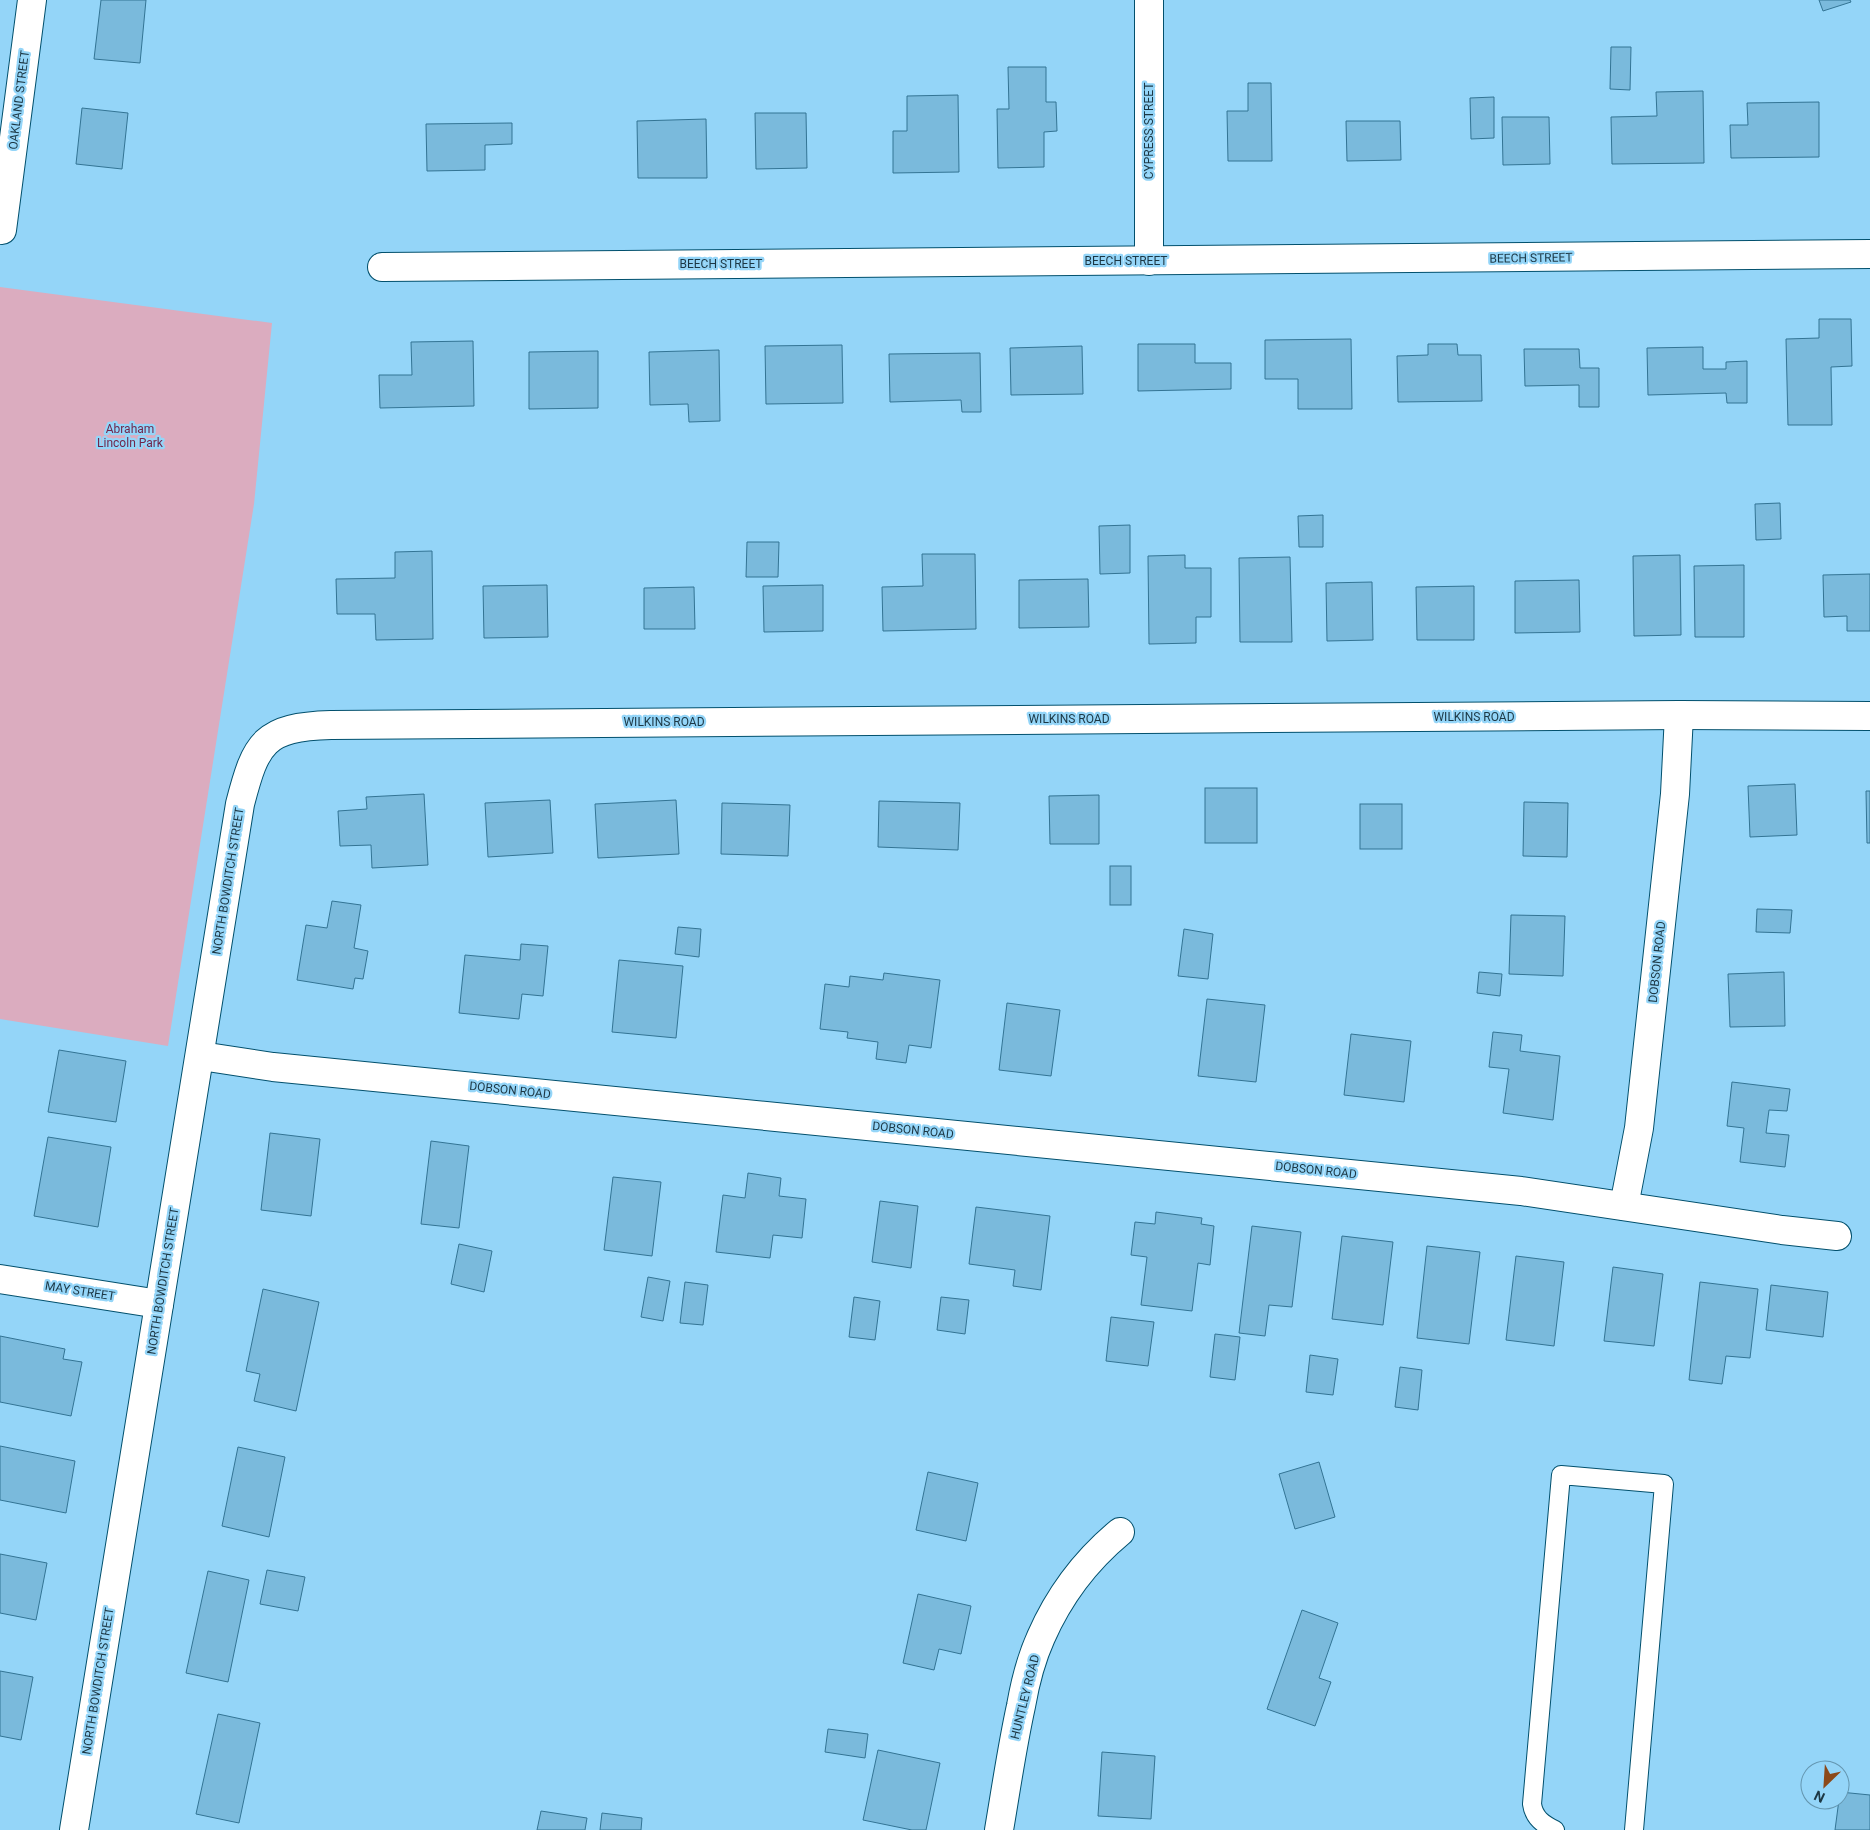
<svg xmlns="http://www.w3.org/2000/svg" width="1870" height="1830" font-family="Roboto,sans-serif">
	<rect width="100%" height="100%" fill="#94d5f8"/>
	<path fill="#dbacbf" d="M0,287L272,323L254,504L168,1046L0,1019Z"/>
	<g fill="#7abadc" stroke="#337494">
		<path d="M101,0H146L140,63L94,59Z"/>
		<path d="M1819,0H1850L1851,2L1823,11Z"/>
		<path d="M1611,47H1631L1630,90L1610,89Z"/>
		<path d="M1008,67H1046V102H1056L1057,131L1044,132V167L998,168L997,109H1009Z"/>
		<path d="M1248,83H1271L1272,161H1228L1227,111H1248Z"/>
		<path d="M1703,91L1704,163L1612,164L1611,117L1657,116L1656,92Z"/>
		<path d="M958,95L959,172L893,173V131H907V96Z"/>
		<path d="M1494,97V138L1471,139L1470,98Z"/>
		<path d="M1819,102V157L1731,158L1730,125H1748L1747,103Z"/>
		<path d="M82,108L128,113L122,169L76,164Z"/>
		<path d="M755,113H806L807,168L756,169Z"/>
		<path d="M1502,117H1549L1550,164L1503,165Z"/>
		<path d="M706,119L707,178H638L637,121Z"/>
		<path d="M1346,121H1400L1401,160L1347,161Z"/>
		<path d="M512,123V144L485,145V170L427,171L426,124Z"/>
		<path d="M1819,319H1851L1852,366L1831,367L1832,425H1788L1786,339L1819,338Z"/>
		<path d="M1351,339L1352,409H1298V379H1265V340Z"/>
		<path d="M473,341L474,406L380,408L379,375H412L411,342Z"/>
		<path d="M1138,344H1195V363H1231V389L1138,391Z"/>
		<path d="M1428,344H1457L1458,355H1481L1482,401L1398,402L1397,356L1428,355Z"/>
		<path d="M842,345L843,403L766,404L765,346Z"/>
		<path d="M1082,346L1083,394L1011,395L1010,348Z"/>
		<path d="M1703,347V369H1726V362L1747,361V403H1727L1726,393L1648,395L1647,348Z"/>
		<path d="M1524,349H1579L1580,368H1599V407H1579V385L1525,386Z"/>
		<path d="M719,350L720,421L689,422L688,404L650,405L649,352Z"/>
		<path d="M598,351V408L529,409V352Z"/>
		<path d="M980,353L981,412H962L961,400L890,402L889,354Z"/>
		<path d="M1780,503L1781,539L1756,540L1755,504Z"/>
		<path d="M1323,515V547H1299L1298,516Z"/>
		<path d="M1130,525V573L1100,574L1099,526Z"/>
		<path d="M747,542H779L778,577H746Z"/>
		<path d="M432,551L433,639L376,640L375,614H337L336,579L395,578V552Z"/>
		<path d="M922,554H975L976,629L883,631L882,587L923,586Z"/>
		<path d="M1185,555V568H1211V617H1196V643L1149,644L1148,556Z"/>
		<path d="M1680,555L1681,635L1634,636L1633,556Z"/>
		<path d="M1290,557L1292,642H1240L1239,558Z"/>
		<path d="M1744,565V637H1695L1694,566Z"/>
		<path d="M1870,574V631H1847V616L1824,617L1823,575Z"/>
		<path d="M1088,579L1089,627L1019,628V580Z"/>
		<path d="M1579,580L1580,632L1515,633V581Z"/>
		<path d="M1372,582L1373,640L1327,641L1326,583Z"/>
		<path d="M547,585L548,637L484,638L483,586Z"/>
		<path d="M823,585V631L764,632L763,586Z"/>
		<path d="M1474,586V640H1417L1416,587Z"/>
		<path d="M694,587L695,629H644V588Z"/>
		<path d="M1795,784L1797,835L1750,837L1748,786Z"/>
		<rect x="1205" y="788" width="52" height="55"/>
		<path d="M1866,791H1870V843H1867Z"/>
		<path d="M424,794L428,865L372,868L371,845L340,846L338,811L367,809L366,797Z"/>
		<path d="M1099,795V844H1050L1049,796Z"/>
		<path d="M550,800L553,853L488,857L485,803Z"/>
		<path d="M676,800L679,854L598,858L595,804Z"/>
		<path d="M879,801L960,803L958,850L878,847Z"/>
		<path d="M1524,802L1568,803L1567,857L1523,856Z"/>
		<path d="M722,803L790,805L788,856L721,854Z"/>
		<rect x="1360" y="804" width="42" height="45"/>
		<rect x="1110" y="866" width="21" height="39"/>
		<path d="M332,901L361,905L354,948L368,951L363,979L355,978L353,989L297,980L306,925L327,928Z"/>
		<path d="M1757,909L1792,910L1790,933L1756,932Z"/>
		<path d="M1511,915L1565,916L1563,976L1509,974Z"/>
		<path d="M678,927L701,929L699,957L675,954Z"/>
		<path d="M1184,929L1213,934L1208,979L1178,976Z"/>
		<path d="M521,944L548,946L543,996L522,994L519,1019L459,1013L465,955L520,960Z"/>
		<path d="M619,960L683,966L676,1038L612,1032Z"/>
		<path d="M1479,972L1502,974L1500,996L1477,993Z"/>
		<path d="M1784,972L1785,1026L1730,1027L1728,974Z"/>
		<path d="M884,973L940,980L931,1048L909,1045L906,1063L876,1059L878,1042L847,1038L848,1032L820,1029L825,984L849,987L850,976L883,980Z"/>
		<path d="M1207,999L1265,1005L1256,1082L1198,1076Z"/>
		<path d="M1007,1003L1060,1010L1051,1076L999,1070Z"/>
		<path d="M1493,1032L1522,1035L1520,1051L1560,1056L1553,1120L1503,1113L1509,1069L1489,1067Z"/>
		<path d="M1351,1034L1411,1041L1404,1102L1344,1095Z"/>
		<path d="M59,1050L126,1061L116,1122L48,1112Z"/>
		<path d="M1732,1082L1790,1089L1787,1111L1769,1110L1766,1133L1789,1135L1785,1167L1740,1162L1744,1128L1727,1126Z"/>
		<path d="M270,1133L320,1139L311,1216L261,1210Z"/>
		<path d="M48,1137L111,1147L98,1227L34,1216Z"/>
		<path d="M431,1141L469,1146L459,1228L421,1224Z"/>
		<path d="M748,1173L781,1178L779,1196L806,1199L802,1238L773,1235L770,1258L716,1252L723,1195L745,1198Z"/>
		<path d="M613,1177L661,1182L652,1256L604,1250Z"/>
		<path d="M880,1201L918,1206L911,1268L872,1262Z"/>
		<path d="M976,1207L1050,1216L1041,1290L1013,1286L1015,1270L969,1264Z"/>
		<path d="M1156,1212L1202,1218L1201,1224L1214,1226L1210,1265L1198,1263L1192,1311L1141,1305L1147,1257L1131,1255L1135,1222L1155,1224Z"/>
		<path d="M1252,1226L1301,1232L1292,1307L1269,1305L1265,1336L1239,1333Z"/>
		<path d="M1342,1236L1393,1242L1383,1325L1332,1319Z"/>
		<path d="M459,1244L492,1251L484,1292L451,1284Z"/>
		<path d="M1427,1246L1480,1252L1469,1344L1417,1338Z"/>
		<path d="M1516,1256L1564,1262L1554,1346L1506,1340Z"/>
		<path d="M1613,1267L1663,1274L1654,1346L1604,1341Z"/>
		<path d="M648,1277L670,1281L663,1321L641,1317Z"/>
		<path d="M685,1282L708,1285L703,1325L680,1323Z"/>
		<path d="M1700,1282L1758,1289L1750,1358L1726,1356L1722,1384L1689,1380Z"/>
		<path d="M1771,1285L1828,1292L1823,1337L1766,1330Z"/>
		<path d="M263,1289L319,1302L296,1411L254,1401L260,1374L246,1371Z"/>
		<path d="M854,1297L880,1301L875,1340L849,1337Z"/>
		<path d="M941,1297L969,1300L965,1334L937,1330Z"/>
		<path d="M1111,1317L1154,1322L1148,1366L1106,1361Z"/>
		<path d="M1215,1334L1240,1337L1235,1380L1210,1377Z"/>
		<path d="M0,1336L65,1349L63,1359L82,1362L71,1416L0,1402Z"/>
		<path d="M1310,1355L1338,1359L1333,1395L1306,1392Z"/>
		<path d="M1400,1367L1422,1370L1418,1410L1395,1407Z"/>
		<path d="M0,1446L75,1461L66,1513L0,1500Z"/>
		<path d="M238,1447L285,1457L269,1537L222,1526Z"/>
		<path d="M1319,1462L1335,1517L1295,1529L1279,1474Z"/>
		<path d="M928,1472L978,1483L966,1541L916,1530Z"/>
		<path d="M0,1554L47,1563L36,1620L0,1613Z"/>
		<path d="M267,1570L305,1577L298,1611L260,1604Z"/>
		<path d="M208,1571L249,1580L228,1682L186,1673Z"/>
		<path d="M918,1594L971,1606L961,1654L939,1649L934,1670L903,1663Z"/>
		<path d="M1302,1610L1338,1623L1319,1678L1331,1682L1315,1726L1267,1709Z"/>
		<path d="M0,1671L33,1677L21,1740L0,1736Z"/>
		<path d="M218,1714L260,1723L239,1823L196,1814Z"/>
		<path d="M828,1729L868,1734L865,1758L825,1752Z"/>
		<path d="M878,1750L940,1763L926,1830H912L863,1820Z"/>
		<path d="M1102,1752L1155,1756L1151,1819L1098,1816Z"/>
		<path d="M1840,1792L1870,1795V1830H1835Z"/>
		<path d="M541,1811L587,1818L585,1830H537Z"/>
		<path d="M602,1813L642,1818L641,1830H600Z"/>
	</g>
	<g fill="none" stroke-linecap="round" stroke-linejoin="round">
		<defs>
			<path id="service" d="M1555,1830C1543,1824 1534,1818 1532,1804L1561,1475L1664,1484L1634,1830"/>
			<g id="minor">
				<path d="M2,230L32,0"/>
				<path d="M1149,261V0"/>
				<path d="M382,267L1870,254"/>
				<path d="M201,1056L273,1067L1521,1191L1782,1230L1837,1236"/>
				<path d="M1624,1206L1639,1128L1675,794L1679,715"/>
				<path d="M0,1279L159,1304"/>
				<path d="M74,1830L240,804C256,742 264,727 331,725L1679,715L1870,716"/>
				<path d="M999,1830C1006,1789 1012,1747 1021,1706C1025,1683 1031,1659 1041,1637C1059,1596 1085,1561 1120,1532"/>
			</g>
		</defs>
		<use href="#service" stroke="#02506d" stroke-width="20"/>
		<use href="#minor" stroke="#02506d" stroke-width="30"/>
		<use href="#service" stroke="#fff" stroke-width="18"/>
		<use href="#minor" stroke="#fff" stroke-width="28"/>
	</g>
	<g text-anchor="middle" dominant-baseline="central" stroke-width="4.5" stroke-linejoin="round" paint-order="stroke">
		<g font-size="12" fill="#1c3744" stroke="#94d5f8">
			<text transform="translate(19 100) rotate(-83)">OAKLAND STREET</text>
			<text transform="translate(1149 131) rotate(-90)">CYPRESS STREET</text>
			<text transform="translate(1531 258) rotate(-1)">BEECH STREET</text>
			<text x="1126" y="261">BEECH STREET</text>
			<text x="721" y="264">BEECH STREET</text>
			<text x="1474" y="717">WILKINS ROAD</text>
			<text x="1069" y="719">WILKINS ROAD</text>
			<text x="664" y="722">WILKINS ROAD</text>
			<text transform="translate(228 881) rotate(-81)">NORTH BOWDITCH STREET</text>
			<text transform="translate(1657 962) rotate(-84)">DOBSON ROAD</text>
			<text transform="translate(510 1090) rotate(6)">DOBSON ROAD</text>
			<text transform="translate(913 1130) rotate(6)">DOBSON ROAD</text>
			<text transform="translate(1316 1170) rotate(6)">DOBSON ROAD</text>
			<text transform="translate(163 1281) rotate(-81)">NORTH BOWDITCH STREET</text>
			<text transform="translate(80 1291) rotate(9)">MAY STREET</text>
			<text transform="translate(98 1681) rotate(-81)">NORTH BOWDITCH STREET</text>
			<text transform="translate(1025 1697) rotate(-76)">HUNTLEY ROAD</text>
		</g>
		<g font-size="12" fill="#70264b" stroke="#94d5f8">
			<text x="130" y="429">Abraham<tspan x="130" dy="14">Lincoln Park</tspan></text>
		</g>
	</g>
	<g transform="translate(1825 1785) rotate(205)"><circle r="24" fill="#94d5f8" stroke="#6496b0"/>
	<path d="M0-4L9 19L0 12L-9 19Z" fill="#8c4919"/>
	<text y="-8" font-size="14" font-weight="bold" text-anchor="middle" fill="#1c3744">N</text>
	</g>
</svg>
